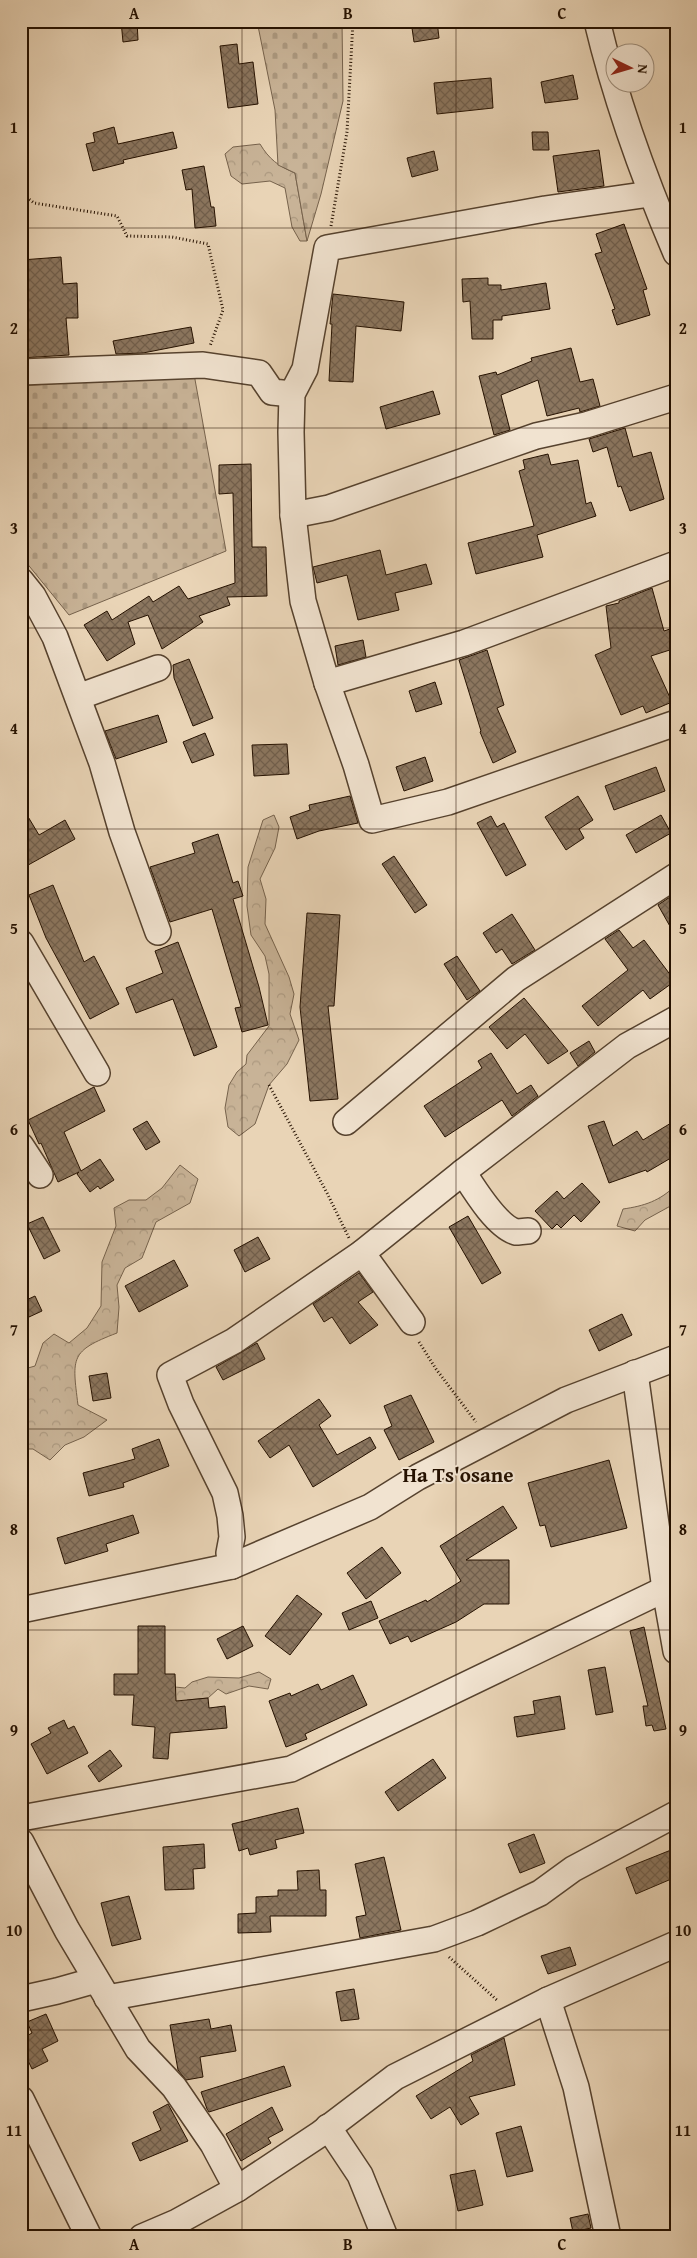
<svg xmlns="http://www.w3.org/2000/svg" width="697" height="2258" font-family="'Gentium Book Plus',serif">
	<defs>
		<pattern id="forest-crowns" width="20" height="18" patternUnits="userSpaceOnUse" patternTransform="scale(1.25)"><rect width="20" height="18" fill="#c8b397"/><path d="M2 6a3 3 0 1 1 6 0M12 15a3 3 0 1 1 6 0" fill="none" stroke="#ac9980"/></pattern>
		<pattern id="cemetery-stones" width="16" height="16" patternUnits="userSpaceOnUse" patternTransform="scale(1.25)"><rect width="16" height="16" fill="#c8b397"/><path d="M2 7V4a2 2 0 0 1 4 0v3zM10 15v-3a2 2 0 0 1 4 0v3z" fill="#ac9980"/></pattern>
		<pattern id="building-cross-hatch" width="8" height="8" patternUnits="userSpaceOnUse" patternTransform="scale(1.25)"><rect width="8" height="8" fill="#8b765f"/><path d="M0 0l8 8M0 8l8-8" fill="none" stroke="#715f4c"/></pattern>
	</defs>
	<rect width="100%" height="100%" fill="#e9d4b6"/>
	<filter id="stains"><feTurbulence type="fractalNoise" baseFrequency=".004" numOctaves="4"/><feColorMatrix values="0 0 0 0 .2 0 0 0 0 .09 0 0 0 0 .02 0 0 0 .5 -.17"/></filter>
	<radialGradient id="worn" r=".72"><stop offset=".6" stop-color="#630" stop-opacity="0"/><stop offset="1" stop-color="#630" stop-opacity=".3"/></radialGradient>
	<g fill="url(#forest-crowns)" stroke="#76624c">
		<path d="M260,144C269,159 278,166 295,173L307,241H300L292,227L285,188L270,181L242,184L231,176L225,154L233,147Z"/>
		<path d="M274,815L279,827L275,848L260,879L266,899L265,924L289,977L294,994L290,1014L299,1040L287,1064L269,1085L255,1124L239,1136L228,1127L225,1108L229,1085L237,1072L246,1064L247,1055L269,1026V974L265,956L251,935L247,906L248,867L263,820Z"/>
		<path d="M180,1165L198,1179L190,1203L156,1222L142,1258L125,1268L117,1285L119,1307L117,1333C70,1351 72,1357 78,1405L107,1420L84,1437L65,1445L50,1460L33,1449H21V1370L35,1366L43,1343L54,1334L69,1343L87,1328L101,1306L102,1262L116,1226L114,1208L129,1200H146L162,1188Z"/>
		<path d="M676,1185V1203L645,1220L635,1231L617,1226L623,1209C644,1206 660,1201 676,1185Z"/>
		<path d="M259,1672L271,1679L268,1689L249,1686L226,1694L218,1689L208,1698L187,1700L189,1723L173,1701L175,1687L185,1688L192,1682L208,1677L239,1678Z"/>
	</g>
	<g fill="url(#cemetery-stones)" stroke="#76624c">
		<path d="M257,21H342L343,101L321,194L307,241L295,173L278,165L275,110Z"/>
		<path d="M194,374L226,551L69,615L21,556V386Z"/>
	</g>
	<g fill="url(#building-cross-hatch)" stroke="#251100">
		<path d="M121,21H137L138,40L123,42Z"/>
		<path d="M411,21H437L439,38L414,42Z"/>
		<path d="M237,44L239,64L253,62L258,104L228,108L220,46Z"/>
		<path d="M573,75L578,99L545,103L541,82Z"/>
		<path d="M491,78L493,108L437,114L434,83Z"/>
		<path d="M114,127L118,144L173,132L177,148L123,160L124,163L93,171L86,144L95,142L93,133Z"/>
		<path d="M532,132H548L549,150H533Z"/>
		<path d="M599,150L604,186L558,192L553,156Z"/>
		<path d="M434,151L438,170L412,177L407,158Z"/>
		<path d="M204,166L211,207H214L216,226L195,228L192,189L186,190L182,170Z"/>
		<path d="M624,224L647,289L643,290L650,315L617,325L612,310L615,309L595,254L602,252L596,234Z"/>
		<path d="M61,257L63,284L77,283L78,318H66L69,355L21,358V260Z"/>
		<path d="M488,278V285H501V290L546,283L550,309L502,316V320H493V339H472L470,301L463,302L462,279Z"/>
		<path d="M333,294L404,302L401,331L356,326L353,382L329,381L332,324H330Z"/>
		<path d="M191,327L194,343L143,353L116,354L113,341Z"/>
		<path d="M571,348L580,382L593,379L600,406L580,412L579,408L547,416L538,380L501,395L510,430L494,435L479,376L496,372L497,375L532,361L531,358Z"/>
		<path d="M433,391L440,414L386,429L380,407Z"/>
		<path d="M625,428L633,457L651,452L664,499L630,511L621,486L618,487L607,447L593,452L589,439Z"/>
		<path d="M548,454L551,465L578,460L586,504L591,502L596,516L537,535L543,557L476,574L468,543L534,526L519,471L525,469L523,460Z"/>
		<path d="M251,464L252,547H266L267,596L227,597L230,605L199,616L203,622L162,649L148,615L128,622L135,644L107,661L84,625L107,611L112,620L149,596L153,602L179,586L188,599L235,583L233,493L219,494V465Z"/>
		<path d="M380,550L386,575L426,564L432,584L395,593L399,610L358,620L347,575L317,583L313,567Z"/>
		<path d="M652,588L664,631L676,627V648L651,656L672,702L646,713L643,706L621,715L595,655L611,648L606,606L619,603V601Z"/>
		<path d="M363,640L366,657L338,665L335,646Z"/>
		<path d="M487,650L504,705L497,708L516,752L493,763L480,732L481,731L459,660Z"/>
		<path d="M189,659L213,718L193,726L174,678L173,665Z"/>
		<path d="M435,682L442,704L416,712L409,691Z"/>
		<path d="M158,715L167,742L116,759L105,731Z"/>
		<path d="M205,733L214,755L192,763L183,742Z"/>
		<path d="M287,744L289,774L254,776L252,745Z"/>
		<path d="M425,757L433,781L404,791L396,767Z"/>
		<path d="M656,767L665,791L614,810L605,786Z"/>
		<path d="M350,796L358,823L319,831L297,839L290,817L310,810L309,805Z"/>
		<path d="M578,796L593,820L579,829L584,838L566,850L545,817Z"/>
		<path d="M21,805L39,835L65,820L75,839L21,869Z"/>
		<path d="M661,815L671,833L636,853L626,835Z"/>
		<path d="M491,816L497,827L504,823L526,865L506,876L477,823Z"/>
		<path d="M218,834L233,883L238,881L243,896L233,899L259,987L268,1025L242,1032L235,1008L241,1007L212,909L170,922L150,867L195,853L192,843Z"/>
		<path d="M394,856L427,905L415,913L382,864Z"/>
		<path d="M53,885L84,962L94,956L119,1004L90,1019L46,938L29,895Z"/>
		<path d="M676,893V937L658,905Z"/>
		<path d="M307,913L340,915L334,1006H328L338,1099L310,1101L300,1007Z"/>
		<path d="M512,914L535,950L512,964L502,949L496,953L483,933Z"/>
		<path d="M619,930L633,948L644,940L675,981L650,999L643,990L598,1026L582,1006L628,970L605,939Z"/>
		<path d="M178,942L217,1047L194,1056L173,999L136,1013L126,988L163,973L155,951Z"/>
		<path d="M457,956L480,991L467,1000L444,964Z"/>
		<path d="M524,998L568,1051L548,1064L525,1034L507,1049L489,1027Z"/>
		<path d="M589,1041L595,1052L578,1066L570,1053Z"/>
		<path d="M491,1053L517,1094L531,1085L538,1096L512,1116L502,1100L445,1137L424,1106L482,1068L478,1061Z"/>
		<path d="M94,1087L105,1111L64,1132L81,1171L100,1159L114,1180L100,1189L98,1186L90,1192L77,1174L79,1172L58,1182L41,1143L39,1144L28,1120Z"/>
		<path d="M676,1120V1155L647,1172L646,1170L609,1183L588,1126L604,1121L613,1146L637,1131L643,1140Z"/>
		<path d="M147,1121L160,1142L146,1150L133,1129Z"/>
		<path d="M582,1183L600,1202L581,1222L574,1215L561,1228L557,1224L552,1229L535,1211L557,1191L564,1199Z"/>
		<path d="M468,1216L501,1273L482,1284L449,1227Z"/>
		<path d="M43,1217L60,1251L44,1259L27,1224Z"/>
		<path d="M258,1237L270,1259L245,1272L234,1250Z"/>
		<path d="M174,1260L188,1286L139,1312L125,1286Z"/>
		<path d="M359,1273L373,1292L358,1302L378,1325L350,1344L332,1317L324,1322L313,1304Z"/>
		<path d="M35,1296L42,1311L29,1317L22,1302Z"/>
		<path d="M622,1314L632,1335L599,1351L589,1330Z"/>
		<path d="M257,1343L265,1359L223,1380L216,1367Z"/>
		<path d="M107,1373L111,1398L93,1401L89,1376Z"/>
		<path d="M411,1395L434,1442L399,1460L384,1430L392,1426L384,1406Z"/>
		<path d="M319,1399L331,1416L319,1425L337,1455L370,1437L376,1448L313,1487L289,1445L270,1458L258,1441Z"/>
		<path d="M159,1439L169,1466L123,1483L124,1487L89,1496L83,1473L135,1459L132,1449Z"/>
		<path d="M609,1460L627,1528L551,1547L545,1525L540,1526L528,1483Z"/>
		<path d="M503,1506L517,1528L466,1560H509V1604H484L456,1622L411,1642L408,1636L390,1644L379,1621L426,1600L427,1602L461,1581L440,1546Z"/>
		<path d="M133,1515L139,1533L106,1544L108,1551L65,1564L57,1538Z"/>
		<path d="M382,1547L401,1573L366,1599L347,1573Z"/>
		<path d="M297,1595L322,1614L290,1655L265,1636Z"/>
		<path d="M371,1601L378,1618L349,1630L342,1613Z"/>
		<path d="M138,1626H165V1674H175L176,1701L208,1698L209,1708L225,1706L227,1728L170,1733L168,1759L153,1758L155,1727L132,1725L134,1695H114V1674H138Z"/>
		<path d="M243,1626L253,1646L227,1659L217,1639Z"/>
		<path d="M644,1627L666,1729L654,1731L652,1725L646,1726L643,1706H648L630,1631Z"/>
		<path d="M605,1667L613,1712L596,1715L588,1670Z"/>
		<path d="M353,1675L367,1705L305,1734L307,1739L286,1747L269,1701L290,1693L291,1696L318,1684L321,1690Z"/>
		<path d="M560,1696L565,1729L517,1737L514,1717L535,1714L533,1701Z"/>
		<path d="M64,1720L68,1729L74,1726L88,1753L47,1774L31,1744L51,1733L48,1728Z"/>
		<path d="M110,1750L122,1766L99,1782L88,1766Z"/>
		<path d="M433,1759L446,1778L398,1811L385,1792Z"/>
		<path d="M298,1808L304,1833L275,1840L277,1848L250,1855L248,1848L239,1851L232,1824Z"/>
		<path d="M534,1834L545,1863L520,1873L508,1844Z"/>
		<path d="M204,1844L205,1868L193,1869L194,1889L165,1890L163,1847Z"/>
		<path d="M676,1848V1877L636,1894L626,1868Z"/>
		<path d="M384,1857L401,1930L360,1938L356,1917L366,1915L355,1864Z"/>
		<path d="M319,1870L320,1890H326V1916H270L271,1932L238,1933V1914L256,1913V1897L278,1896V1890H298L297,1871Z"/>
		<path d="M129,1896L141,1939L112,1946L101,1903Z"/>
		<path d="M570,1947L576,1965L548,1974L541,1956Z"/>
		<path d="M354,1989L359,2019L341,2021L336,1992Z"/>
		<path d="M46,2014L58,2041L42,2049L48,2061L32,2069L21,2046V2039L32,2033L27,2022Z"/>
		<path d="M209,2019L211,2029L231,2025L236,2051L200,2057L203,2077L186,2080L178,2070L170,2025Z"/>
		<path d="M504,2038L515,2085L469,2097L479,2114L461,2125L450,2107L431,2119L416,2096L473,2061L471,2055Z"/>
		<path d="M284,2066L291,2086L209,2112L207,2109L201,2092Z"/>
		<path d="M168,2104L188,2141L140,2161L132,2143L161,2130L153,2112Z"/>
		<path d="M272,2107L283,2130L268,2138L271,2143L241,2161L226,2134Z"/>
		<path d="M521,2126L533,2171L507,2177L496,2133Z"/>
		<path d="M475,2170L483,2205L458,2211L450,2175Z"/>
		<path d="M588,2214L591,2228L573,2232L570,2218Z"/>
	</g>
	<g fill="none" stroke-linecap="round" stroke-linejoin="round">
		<defs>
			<g id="minor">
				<path d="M597,21C616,101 644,178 676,253"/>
				<path d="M650,194L545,209L327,248L305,369L292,394L291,432L293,515L303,601L327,683L356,765L372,820L448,802L676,723"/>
				<path d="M21,372L203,365L259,373L272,392L292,394"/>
				<path d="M293,515L329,508L536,436L586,425L676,397"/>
				<path d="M21,581L33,596L55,637L102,763L122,832L158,932"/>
				<path d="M327,683L464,643L676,564"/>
				<path d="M78,697L158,668"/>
				<path d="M21,943L97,1073"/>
				<path d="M346,1122L516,979L676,876"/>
				<path d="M21,1146L40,1175"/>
				<path d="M463,1172C474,1189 496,1226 516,1232C519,1232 524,1231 528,1231"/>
				<path d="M362,1253L412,1322"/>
				<path d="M635,1373L665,1589L676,1651"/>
				<path d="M232,1566L229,1553L232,1537L230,1516L225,1493L181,1404L170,1375L234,1341L362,1253L463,1172L627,1046L676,1019"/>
				<path d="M21,1610L232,1566L370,1507L418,1477L566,1400L676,1358"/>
				<path d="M21,1818L291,1769L665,1589"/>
				<path d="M21,1842L67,1930L138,2049L174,2087L213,2144L237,2189"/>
				<path d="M107,1998L434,1939L477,1923L540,1893L573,1869L676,1814"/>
				<path d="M21,1999L57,1991L96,1980"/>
				<path d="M548,2000L576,2087L608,2237"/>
				<path d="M21,2099L89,2237"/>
				<path d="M328,2127L360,2175L385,2237"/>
				<path d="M142,2237L177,2222L237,2189L320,2134L395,2077L548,2000L676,1944"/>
			</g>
		</defs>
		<use href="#minor" stroke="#56422e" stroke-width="28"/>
		<g stroke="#251100" stroke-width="3" stroke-dasharray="1 2.5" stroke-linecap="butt">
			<path d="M21,193L34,203L117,216L127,236L172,237L208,244L223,310L210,346"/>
			<path d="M331,226L347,132L353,21"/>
			<path d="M269,1085L327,1193L349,1238"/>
			<path d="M419,1342L436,1369L476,1422"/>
			<path d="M449,1957L498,2001"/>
		</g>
		<use href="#minor" stroke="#f1e3d0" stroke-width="25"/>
	</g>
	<path fill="none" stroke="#251100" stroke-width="1" stroke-opacity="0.55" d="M242,21V2237M456,21V2237M21,228H676M21,428H676M21,628H676M21,829H676M21,1029H676M21,1229H676M21,1429H676M21,1630H676M21,1830H676M21,2030H676"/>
	<g text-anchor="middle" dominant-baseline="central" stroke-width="4" stroke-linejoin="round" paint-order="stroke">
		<g font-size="21" font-weight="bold" fill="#251100" stroke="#f1e3d0">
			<text x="458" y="1474">Ha Ts'osane</text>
		</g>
	</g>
	<rect width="697" height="2258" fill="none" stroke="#e9d4b6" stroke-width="55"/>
	<g transform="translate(630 68) rotate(95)"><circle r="24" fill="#f1e3d0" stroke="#9f8f7d"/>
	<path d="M0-4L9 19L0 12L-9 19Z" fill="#8f2418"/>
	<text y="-8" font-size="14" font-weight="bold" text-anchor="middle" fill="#251100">N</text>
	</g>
	<rect x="28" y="28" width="642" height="2202" fill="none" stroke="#251100" stroke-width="2"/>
	<g font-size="16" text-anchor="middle" font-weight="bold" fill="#251100">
		<text x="134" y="19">A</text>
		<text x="348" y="19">B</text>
		<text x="562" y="19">C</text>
		<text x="14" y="133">1</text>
		<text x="683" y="133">1</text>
		<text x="14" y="334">2</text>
		<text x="683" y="334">2</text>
		<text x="14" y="534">3</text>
		<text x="683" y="534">3</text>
		<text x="14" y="734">4</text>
		<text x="683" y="734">4</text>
		<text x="14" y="934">5</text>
		<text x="683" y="934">5</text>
		<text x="14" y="1135">6</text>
		<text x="683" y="1135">6</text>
		<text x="14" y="1335">7</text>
		<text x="683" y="1335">7</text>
		<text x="14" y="1535">8</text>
		<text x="683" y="1535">8</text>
		<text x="14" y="1736">9</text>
		<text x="683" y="1736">9</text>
		<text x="14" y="1936">10</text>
		<text x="683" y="1936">10</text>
		<text x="14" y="2136">11</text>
		<text x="683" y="2136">11</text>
		<text x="134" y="2250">A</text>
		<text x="348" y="2250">B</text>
		<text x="562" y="2250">C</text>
	</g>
	<rect width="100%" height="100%" filter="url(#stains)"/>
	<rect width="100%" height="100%" fill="url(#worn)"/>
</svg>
